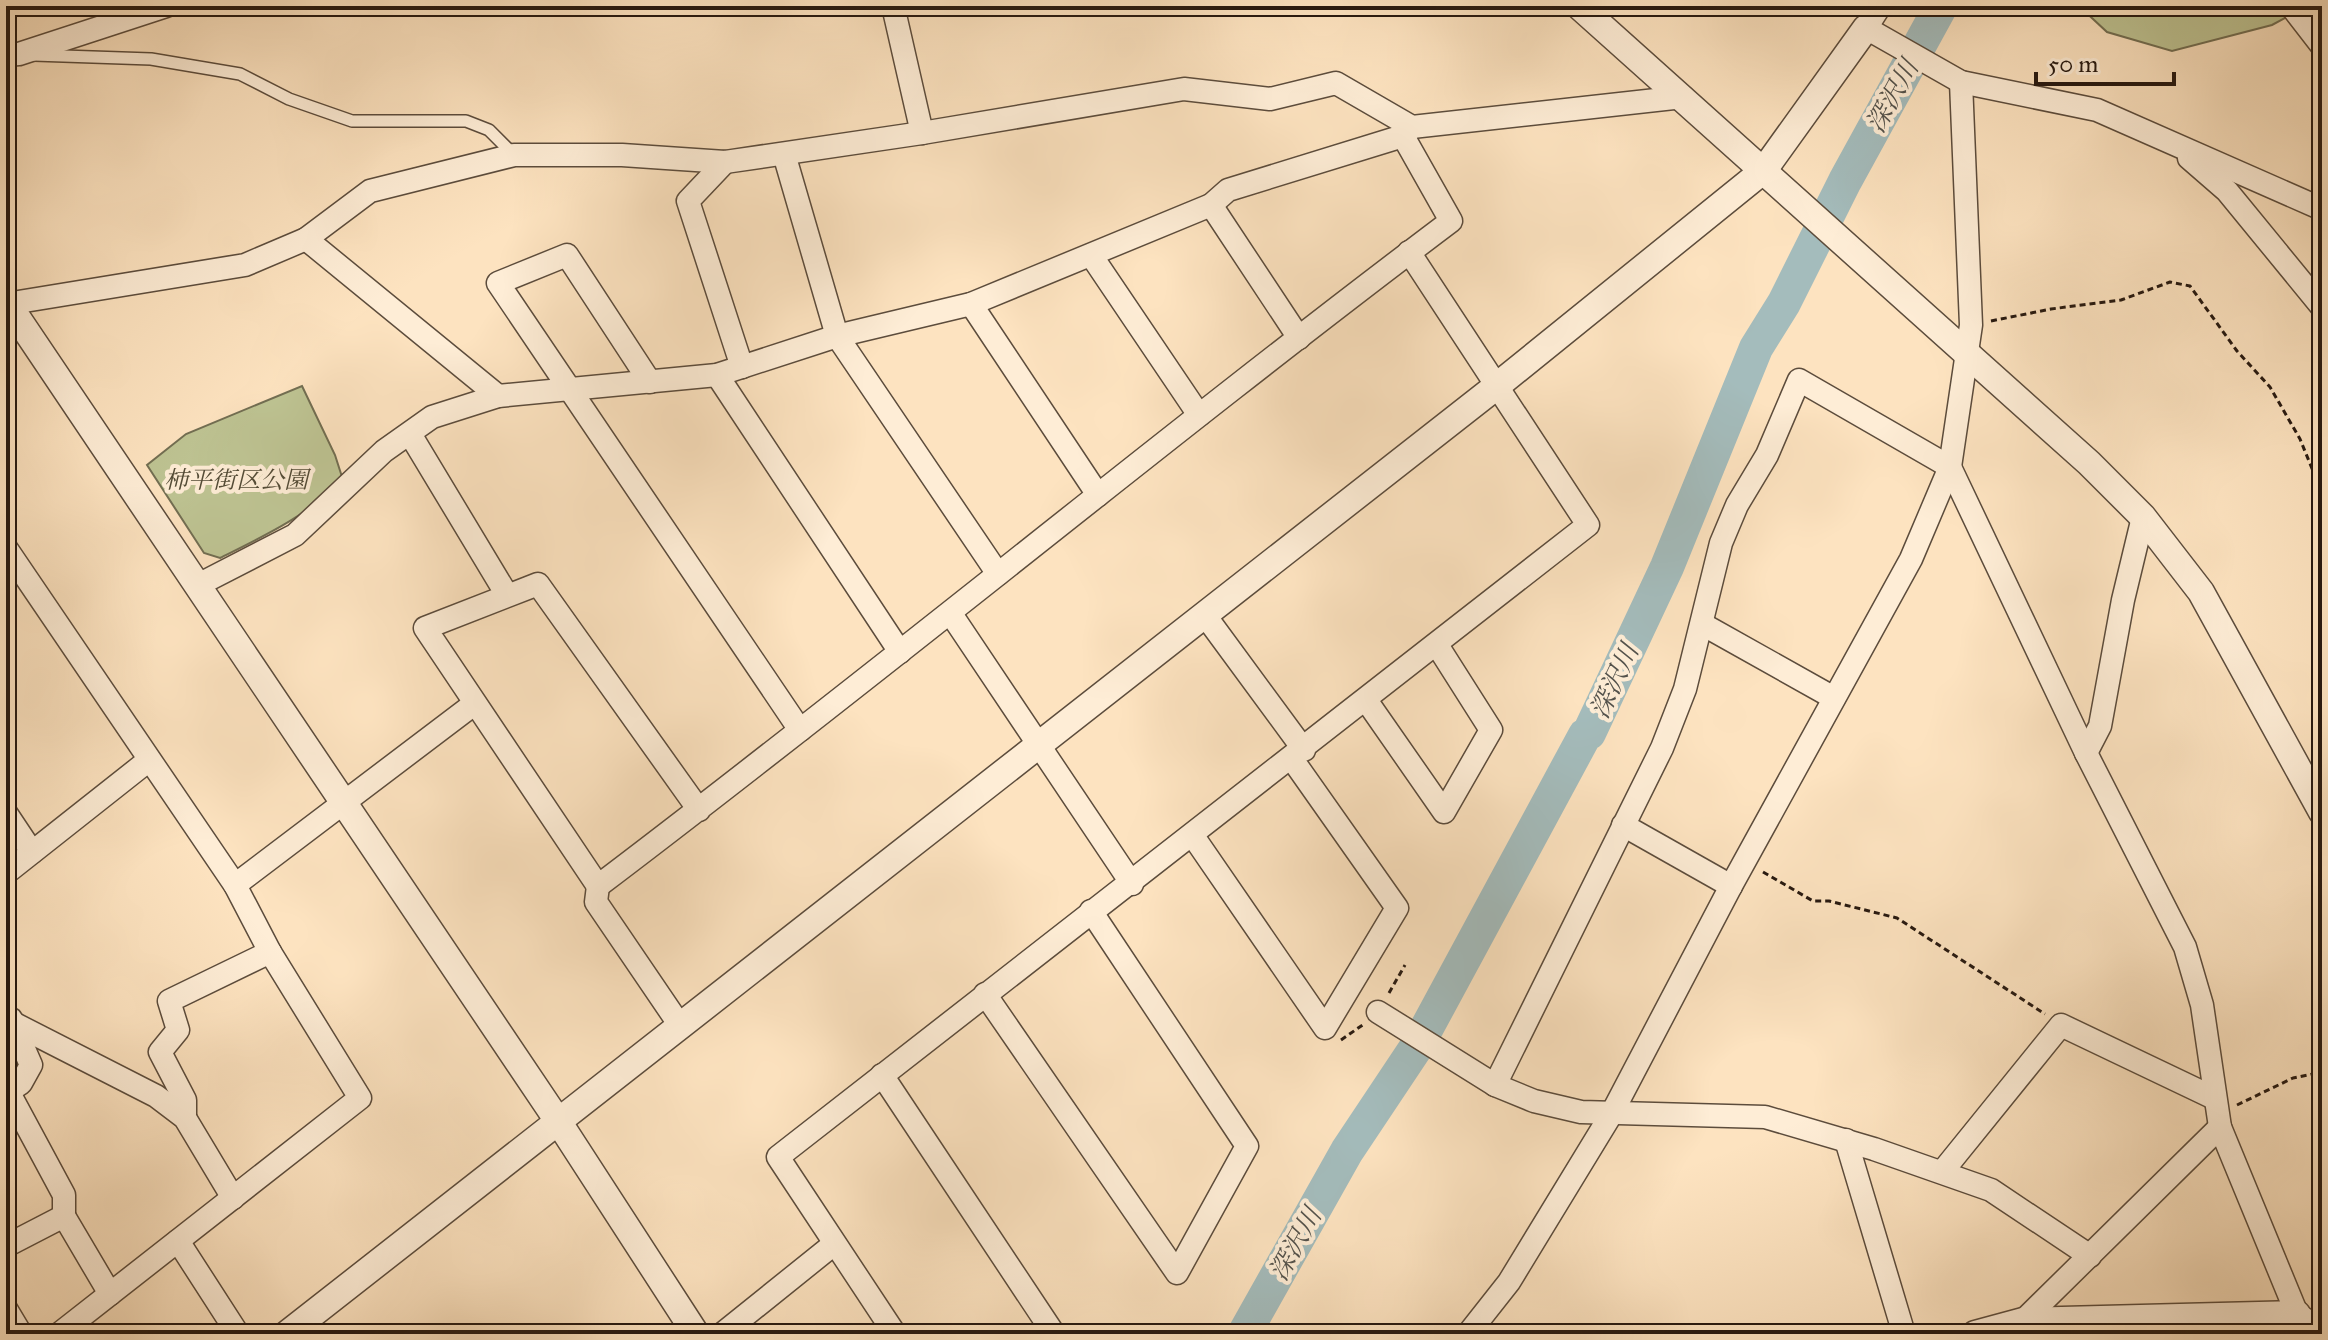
<svg xmlns="http://www.w3.org/2000/svg" width="2328" height="1340" font-family="'IM FELL Great Primer','Noto Serif JP',serif">
	<rect width="100%" height="100%" fill="#fde3c0"/>
	<filter id="stains"><feTurbulence type="fractalNoise" baseFrequency=".0025" numOctaves="4"/><feColorMatrix values="0 0 0 0 .2 0 0 0 0 .09 0 0 0 0 .02 0 0 0 .5 -.17"/></filter>
	<radialGradient id="worn" r=".72"><stop offset=".6" stop-color="#630" stop-opacity="0"/><stop offset="1" stop-color="#630" stop-opacity=".3"/></radialGradient>
	<g fill="#bec493" stroke="#726e52" stroke-width="2">
		<path d="M2079,6H2307L2272,25L2172,51L2107,32Z"/>
		<path d="M302,386L335,455L343,480C305,517 266,535 220,558L204,553L147,465L186,434Z"/>
	</g>
	<g fill="none" stroke-linecap="round" stroke-linejoin="round">
		<path stroke="#a4bcbc" stroke-width="34" d="M1244,1334L1347,1151L1417,1046L1585,735L1589,733L1667,567L1756,348L1784,303L1845,181L1941,6"/>
		<defs>
			<path id="service" d="M34,55L151,59L240,74L289,99L352,121H466L489,130L513,154"/>
			<g id="minor">
				<path d="M893,6L922,133"/>
				<path d="M1880,6L1866,28L1961,82L2097,110L2322,209"/>
				<path d="M2291,6L2322,46"/>
				<path d="M6,55L19,54L166,6"/>
				<path d="M784,154L837,336L998,574"/>
				<path d="M2189,158L2227,191L2322,307"/>
				<path d="M725,162L688,201L742,367"/>
				<path d="M1211,205L1299,338"/>
				<path d="M306,239L498,396"/>
				<path d="M1091,255L1199,415"/>
				<path d="M6,304L245,265L306,239L370,191L514,155H622L725,162L922,133L1184,89L1270,99L1336,83L1412,127L1683,97"/>
				<path d="M971,304L1098,495"/>
				<path d="M717,375L900,652"/>
				<path d="M650,382L567,255L498,283L800,730"/>
				<path d="M410,434L507,595"/>
				<path d="M6,548L235,885L270,952L360,1098L59,1334"/>
				<path d="M198,585L295,535L384,451L432,417L498,396L717,375L837,336L971,304L1211,205L1228,190L1403,136L1412,127"/>
				<path d="M951,614L1132,884"/>
				<path d="M1204,614L1304,750"/>
				<path d="M1702,624L1834,698"/>
				<path d="M1366,700L1444,812L1491,730L1437,645"/>
				<path d="M2086,753L2100,726L2123,600L2143,517"/>
				<path d="M699,810L538,584L425,628L598,886C885,669 1163,438 1451,221L1403,136"/>
				<path d="M6,813L32,852"/>
				<path d="M1623,825L1731,886"/>
				<path d="M1193,836L1325,1028L1397,908L1292,759"/>
				<path d="M6,873L149,760"/>
				<path d="M235,885L474,704"/>
				<path d="M598,886L596,902L681,1027"/>
				<path d="M985,994L1177,1273L1247,1146L1091,911"/>
				<path d="M1378,1012L1495,1085L1534,1101L1581,1112L1765,1117L1874,1149L1991,1190L2090,1256"/>
				<path d="M13,1023L156,1096L185,1118L233,1198"/>
				<path d="M882,1075L1054,1334"/>
				<path d="M1495,1085L1662,748L1685,689L1721,543L1737,505L1767,455L1799,380L1950,467L2086,753L2185,947L2202,1005L2220,1127L2297,1314L2322,1330"/>
				<path d="M8,1091L64,1195V1216"/>
				<path d="M6,1093L21,1083L31,1065L11,1019"/>
				<path d="M185,1118V1100L160,1052L178,1030L169,1001L270,952"/>
				<path d="M1846,1140L1904,1334"/>
				<path d="M1942,1172L2061,1025L2214,1098"/>
				<path d="M178,1241L238,1334"/>
				<path d="M6,1246L64,1216L110,1294"/>
				<path d="M6,1309L21,1334"/>
				<path d="M2023,1321L2220,1127"/>
				<path d="M722,1334L834,1244"/>
				<path d="M895,1334L778,1157L1588,525L1409,252"/>
				<path d="M1468,1334L1509,1282L1612,1113L1731,886L1911,559L1950,467L1971,325L1961,82"/>
			</g>
			<g id="tertiary">
				<path d="M1579,6L2089,463L2143,517L2201,592L2322,812"/>
				<path d="M6,301L558,1121L696,1334"/>
				<path d="M287,1334L1498,385L1764,170L1866,28"/>
				<path d="M1975,1334L2023,1321L2297,1314"/>
			</g>
		</defs>
		<use href="#service" stroke="#5c4c3c" stroke-width="14"/>
		<use href="#minor" stroke="#5c4c3c" stroke-width="25"/>
		<use href="#tertiary" stroke="#5c4c3c" stroke-width="29"/>
		<g stroke="#271910" stroke-width="3" stroke-dasharray="6 4" stroke-linecap="butt">
			<path d="M1991,321L2051,309L2121,300L2170,282L2190,286L2237,351L2270,387L2300,439L2322,493"/>
			<path d="M1763,872L1813,901H1829L1897,918L2045,1014"/>
			<path d="M1389,993L1405,965"/>
			<path d="M1341,1040L1364,1024"/>
			<path d="M2237,1105L2293,1078L2322,1072"/>
		</g>
		<use href="#service" stroke="#feedd6" stroke-width="11"/>
		<use href="#minor" stroke="#feedd6" stroke-width="22"/>
		<use href="#tertiary" stroke="#feedd6" stroke-width="26"/>
	</g>
	<g text-anchor="middle" dominant-baseline="central" stroke-width="8" stroke-linejoin="round" paint-order="stroke">
		<g font-size="24" font-style="italic" fill="#544c37" stroke="#feedd6">
			<text x="236" y="480">柿平街区公園</text>
		</g>
		<g font-size="26" font-style="italic" fill="#53524c" stroke="#feedd6">
			<text transform="translate(1892 96) rotate(-61)">深沢川</text>
			<text transform="translate(1614 681) rotate(-65)">深沢川</text>
			<text transform="translate(1295 1244) rotate(-61)">深沢川</text>
		</g>
	</g>
	<rect width="2328" height="1340" fill="none" stroke="#fde3c0" stroke-width="32"/>
	<rect x="8" y="8" width="2312" height="1324" fill="none" stroke="#271910" stroke-width="4"/>
	<rect x="16" y="16" width="2296" height="1308" fill="none" stroke="#271910" stroke-width="2"/>
	<path d="M2036 72v12h138v-12" fill="none" stroke="#271910" stroke-width="4"/>
	<text x="2048" y="72" font-size="24" fill="#271910" stroke="#feedd6" stroke-width="6" paint-order="stroke">50 m</text>
	<rect width="100%" height="100%" filter="url(#stains)"/>
	<rect width="100%" height="100%" fill="url(#worn)"/>
</svg>
